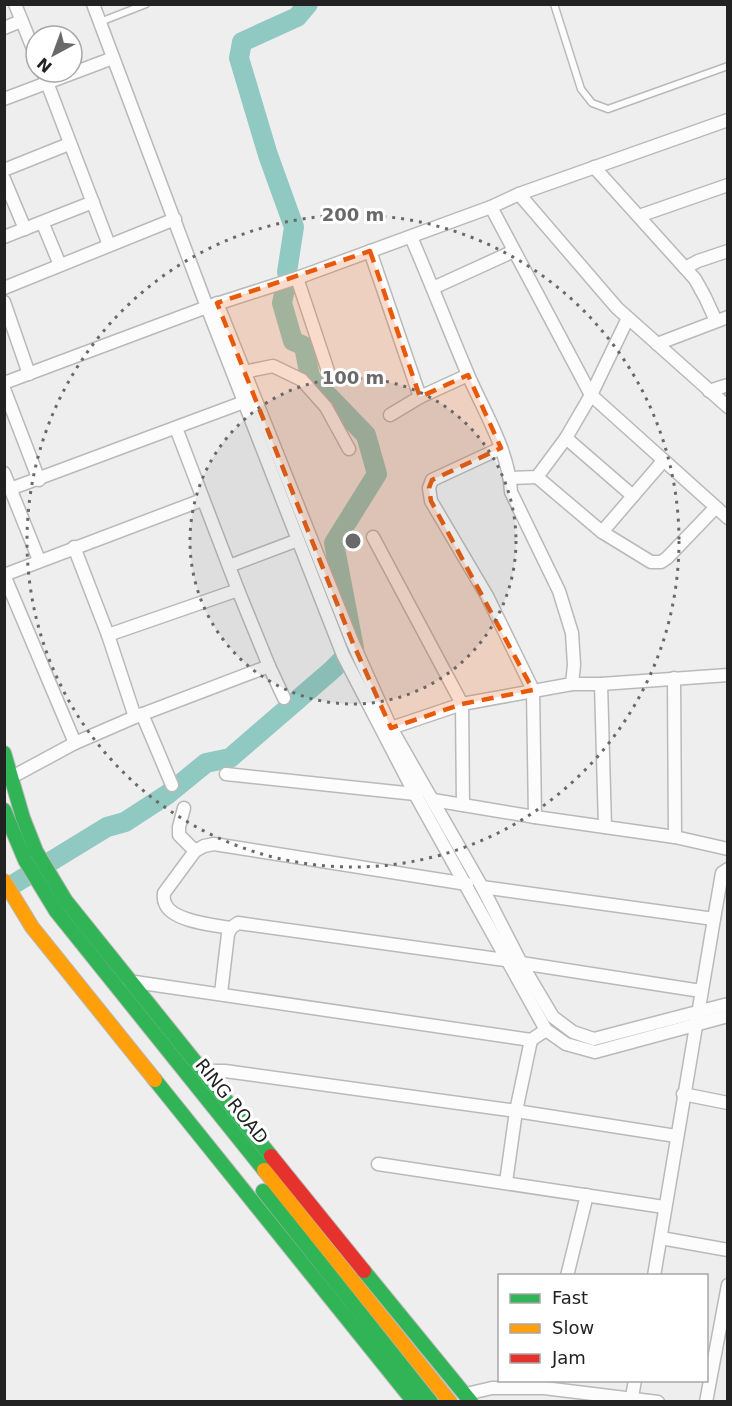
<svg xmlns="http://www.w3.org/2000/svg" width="732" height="1406" font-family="'DejaVu Sans',sans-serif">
	<rect width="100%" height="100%" fill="#efeeee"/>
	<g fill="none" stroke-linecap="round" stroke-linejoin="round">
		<g stroke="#90c9c2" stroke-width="20">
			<path d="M287,272L294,227L268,155L239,58L242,42L297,17L308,4"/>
			<path d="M4,890L107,827L125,822L168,794L206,763L230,758L332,670L354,648L334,543L377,474L366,435L310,377L304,346L293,341L282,303L285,289"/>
		</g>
		<defs>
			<g id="lane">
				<path d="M554,4L581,89L592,103L608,109L728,66"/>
				<path d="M100,22L146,4"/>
			</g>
			<g id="street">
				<path d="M15,4L36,56"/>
				<path d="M93,4L207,307L343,655L415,794L546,1030L566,1044L595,1052L728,1016"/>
				<path d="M4,28L21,21"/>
				<path d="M43,72L109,245"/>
				<path d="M4,99L113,58"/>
				<path d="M594,167L695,279L705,297L716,321"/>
				<path d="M4,170L69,144"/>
				<path d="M4,179L25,229"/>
				<path d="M519,194L617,308L728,407"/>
				<path d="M491,207L591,395L728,518"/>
				<path d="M639,216L728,185"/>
				<path d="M43,224L60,265"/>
				<path d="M4,237L93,202"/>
				<path d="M411,237C431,283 449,330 469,377C485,413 509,452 511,492L559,591L572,633L574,665L572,684"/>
				<path d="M370,251L420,397"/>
				<path d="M685,268L698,261L728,251"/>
				<path d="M297,278L330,377"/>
				<path d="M4,288L175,219"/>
				<path d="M433,288L514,251"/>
				<path d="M4,302L29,374"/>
				<path d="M217,303L352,641L391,728L482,887L521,963L553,1017L573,1032L594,1039L728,1004"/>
				<path d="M657,344L728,317"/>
				<path d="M244,372L273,366L302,380L326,407L349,449"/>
				<path d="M4,383L207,307L297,278L491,207L519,194L728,120"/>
				<path d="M4,389L39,480"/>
				<path d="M709,391L728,385"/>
				<path d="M390,415L420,397L468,375"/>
				<path d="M176,428L238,590L269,666L284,698"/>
				<path d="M566,438L633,496"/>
				<path d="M501,448L432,480L429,488L431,501L487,596L533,690L535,817"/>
				<path d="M4,473L39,560"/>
				<path d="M537,477L602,532L651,562H661L667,558L715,508"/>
				<path d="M510,478L537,477L566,438L591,395L628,318"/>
				<path d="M10,489L244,402"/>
				<path d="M602,532L663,461"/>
				<path d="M373,537L462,704L463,805"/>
				<path d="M74,547L108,635L135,717"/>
				<path d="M229,566L298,540"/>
				<path d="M4,575L202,500"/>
				<path d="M4,575L75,743"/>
				<path d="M108,635L238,590"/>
				<path d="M674,678L675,837"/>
				<path d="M601,684L605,827"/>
				<path d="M142,714L172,785"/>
				<path d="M391,728L462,704L572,684H601L728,675"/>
				<path d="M226,774L415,794L419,792"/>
				<path d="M12,777L75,743L135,717L269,666"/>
				<path d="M433,800L535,817L675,837L728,849"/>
				<path d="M184,808L179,827V835L195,851"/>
				<path d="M482,887L714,919"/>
				<path d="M231,928C213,925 171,921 165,903C163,900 164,896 164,893L195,851L204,846L214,844L467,884"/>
				<path d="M521,963L701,991"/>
				<path d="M128,981L531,1040L546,1030"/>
				<path d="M221,993L228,934L231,928L238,923L505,960"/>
				<path d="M202,1071H225L516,1111L676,1136"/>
				<path d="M683,1094L728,1103"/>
				<path d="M378,1164L664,1207"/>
				<path d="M506,1182L516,1111L531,1040"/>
				<path d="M661,1238L728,1250"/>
				<path d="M567,1276L587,1195"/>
				<path d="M654,1276L714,919L722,873L728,869"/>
				<path d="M466,1394L492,1388H544L658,1402"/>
				<path d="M632,1397L635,1380"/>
				<path d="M706,1402L728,1285"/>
			</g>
			<g id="fast">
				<path d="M4,753L23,818L36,851L66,901L271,1156"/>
				<path d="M4,810L25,860L56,911L264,1170"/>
				<path d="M155,1080L414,1402"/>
				<path d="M263,1191L431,1402"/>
				<path d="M364,1271L471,1402"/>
			</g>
			<g id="slow">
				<path d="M4,881L32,927L155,1080"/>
				<path d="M264,1170L450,1402"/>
			</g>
			<path id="jam" d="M271,1156L364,1271"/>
		</defs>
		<use href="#lane" stroke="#bab9b9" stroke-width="9"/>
		<use href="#street" stroke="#bab9b9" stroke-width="15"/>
		<use href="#fast" stroke="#bab9b9" stroke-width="16"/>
		<use href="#slow" stroke="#bab9b9" stroke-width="16"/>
		<use href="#jam" stroke="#bab9b9" stroke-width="16"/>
		<use href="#lane" stroke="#fdfcfc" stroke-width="6"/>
		<use href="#street" stroke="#fdfcfc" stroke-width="12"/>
		<use href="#fast" stroke="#30b455" stroke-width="14"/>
		<use href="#slow" stroke="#ff9f0a" stroke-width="14"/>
		<use href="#jam" stroke="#e5322d" stroke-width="14"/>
	</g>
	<path fill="#e8590c" fill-opacity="0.2" stroke="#e8590c" stroke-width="4.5" stroke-dasharray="12 8" stroke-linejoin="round" d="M370,251L420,397L468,375L501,448L432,480L429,488L431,501L533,690L462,704L391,728L352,641L217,303Z"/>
	<circle cx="353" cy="541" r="163" fill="#6a6969" fill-opacity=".12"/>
	<g fill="none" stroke="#6a6969" stroke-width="3" stroke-dasharray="3 6">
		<circle cx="353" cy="541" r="163"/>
		<circle cx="353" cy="541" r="326"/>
	</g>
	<g text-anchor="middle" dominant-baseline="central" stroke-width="6" stroke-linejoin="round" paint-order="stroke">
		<g font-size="18" fill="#232222" stroke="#fff">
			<text transform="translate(232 1101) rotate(51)">RING ROAD</text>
		</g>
	</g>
	<circle cx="353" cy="541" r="9" fill="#6a6969" stroke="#fff" stroke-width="3"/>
	<g font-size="18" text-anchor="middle" font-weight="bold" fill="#6a6969" stroke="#fff" stroke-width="6" stroke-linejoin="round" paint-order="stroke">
		<text x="353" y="221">200 m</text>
		<text x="353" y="384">100 m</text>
	</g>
	<rect width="732" height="1406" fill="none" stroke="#232222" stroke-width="12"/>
	<rect x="498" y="1274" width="210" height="108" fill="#ffffff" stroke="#a7a7a7" stroke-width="1.5"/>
	<rect x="510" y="1294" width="30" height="9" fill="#30b455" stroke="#a7a7a7" stroke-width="1.5"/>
	<text x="552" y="1304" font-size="18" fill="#232222">Fast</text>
	<rect x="510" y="1324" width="30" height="9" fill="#ff9f0a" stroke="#a7a7a7" stroke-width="1.5"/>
	<text x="552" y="1334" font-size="18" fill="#232222">Slow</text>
	<rect x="510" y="1354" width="30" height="9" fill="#e5322d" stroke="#a7a7a7" stroke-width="1.5"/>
	<text x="552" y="1364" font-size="18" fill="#232222">Jam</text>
	<g transform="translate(54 54) rotate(221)"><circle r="28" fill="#ffffff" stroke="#a7a7a7" stroke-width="1.5"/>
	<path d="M0-4.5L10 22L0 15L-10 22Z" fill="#6a6969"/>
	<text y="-9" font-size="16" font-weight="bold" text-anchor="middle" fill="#232222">N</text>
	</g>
</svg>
